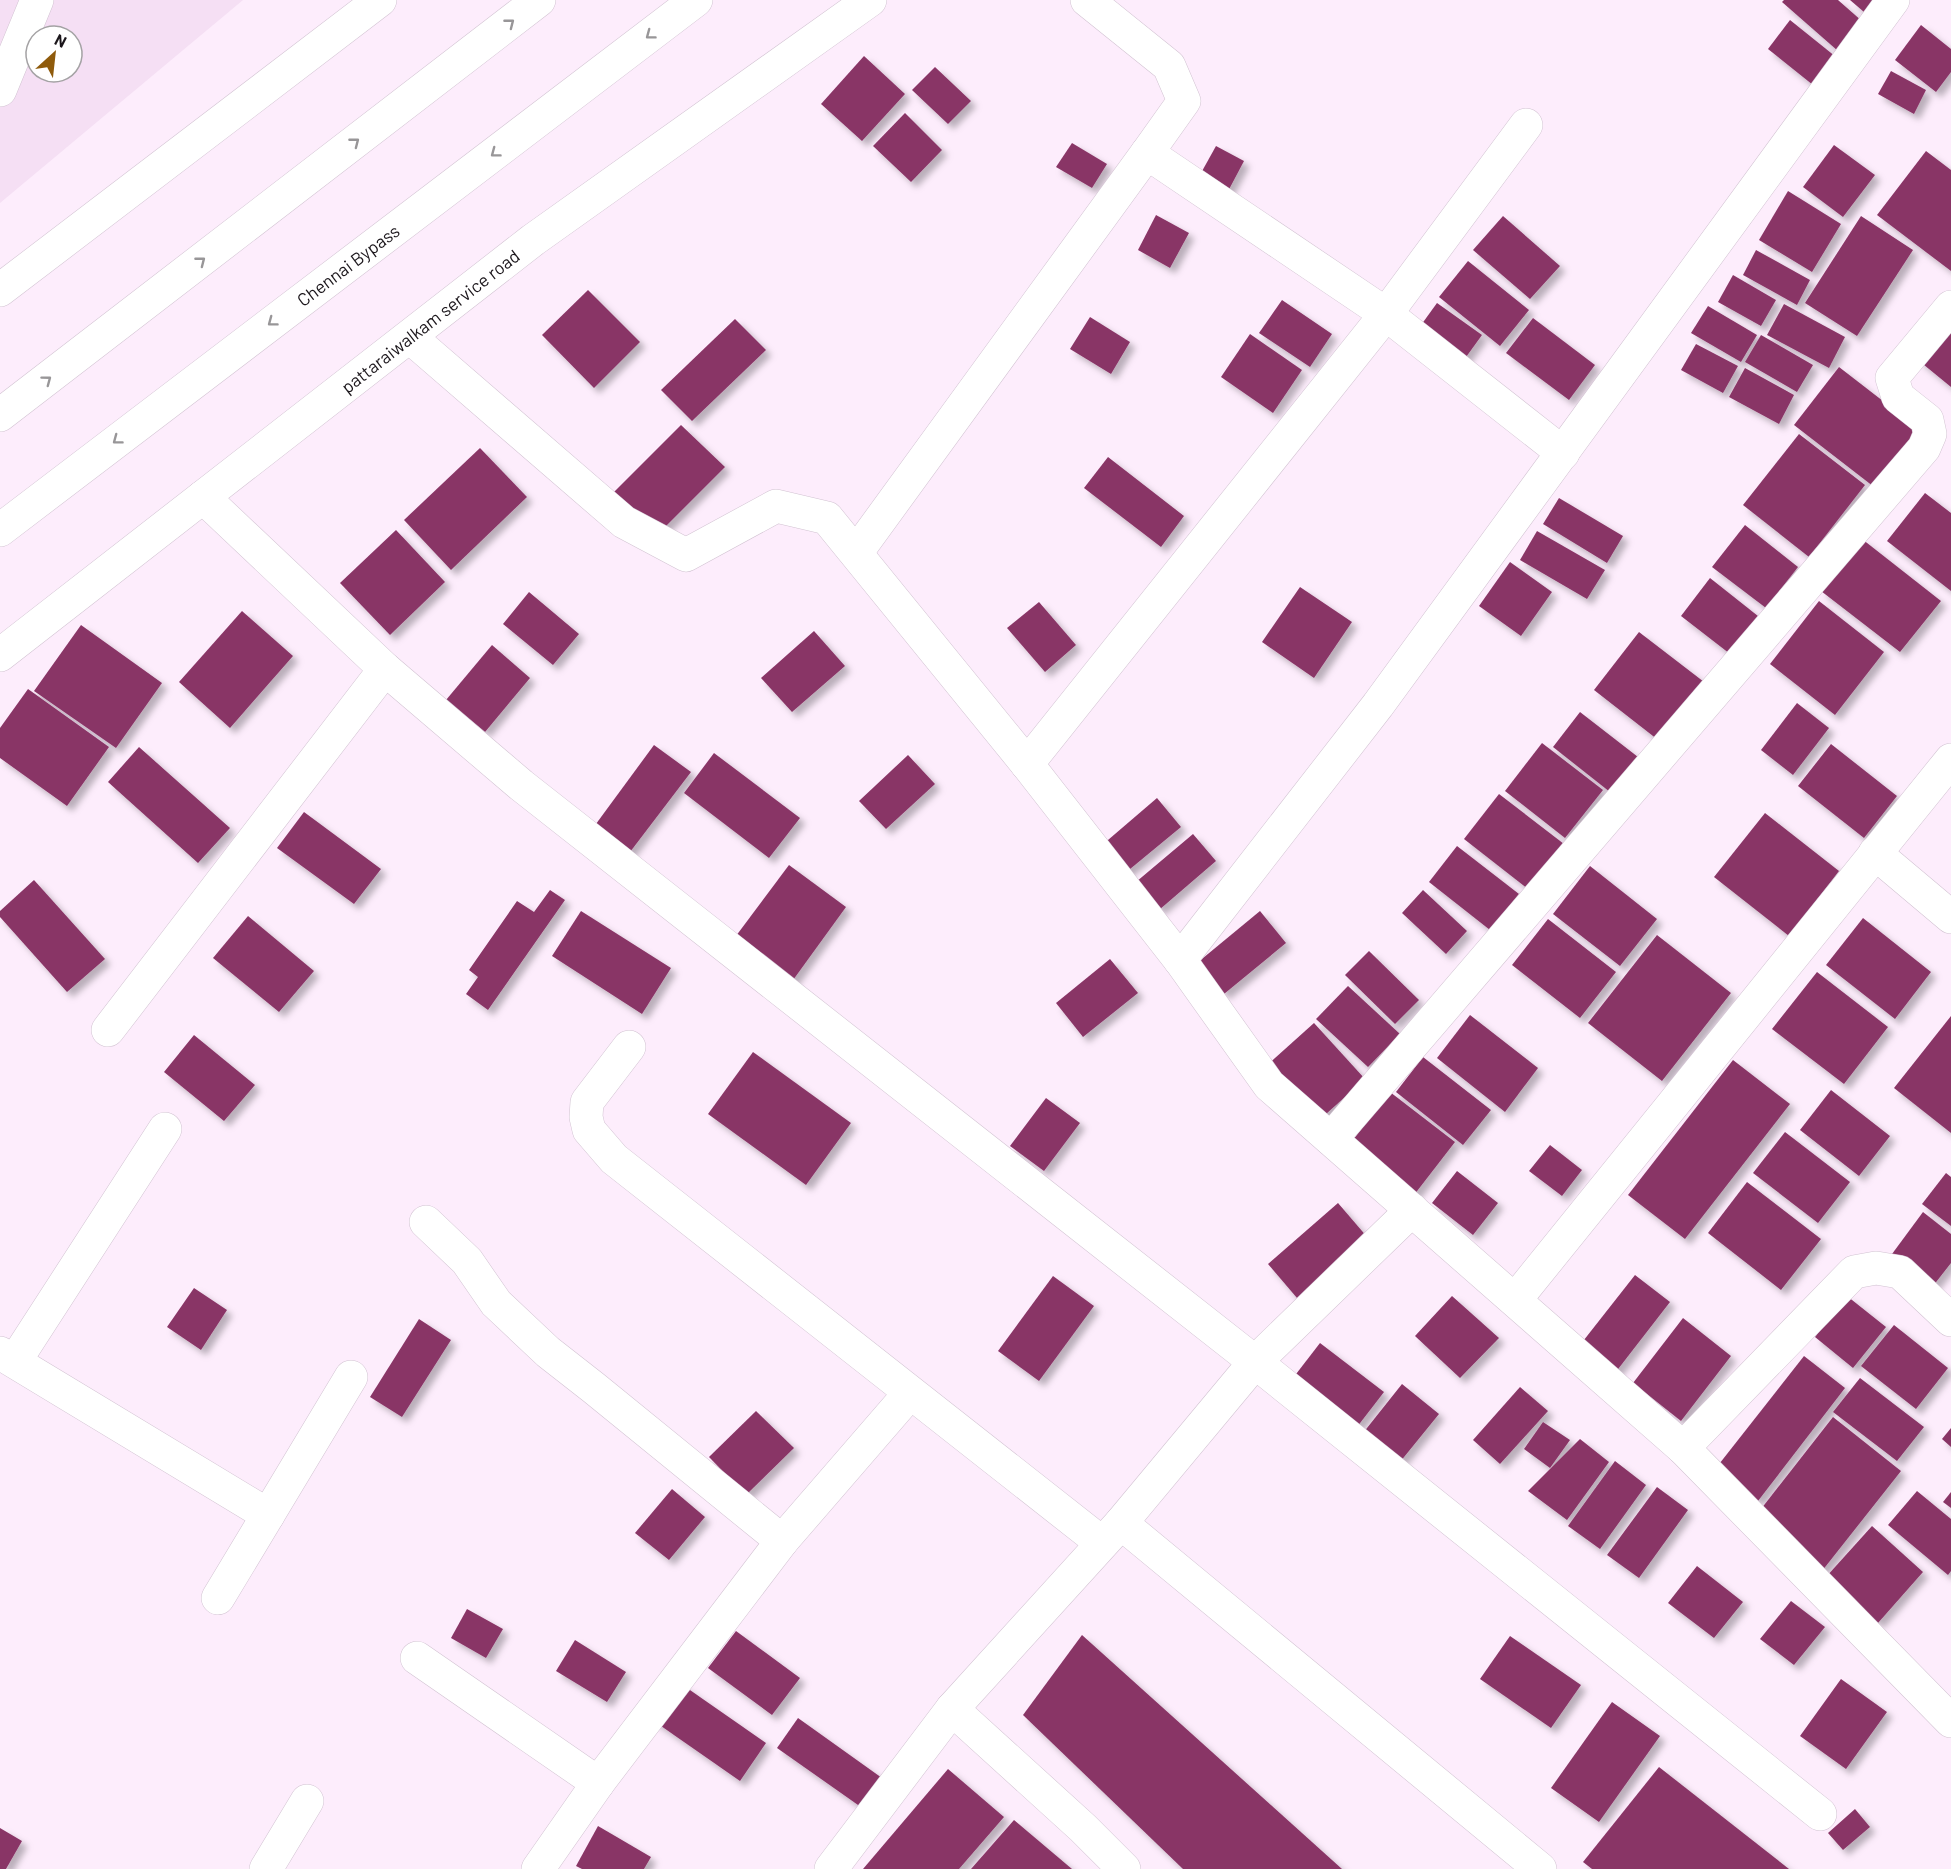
<svg xmlns="http://www.w3.org/2000/svg" width="1951" height="1869" font-family="Barlow,sans-serif">
	<defs>
		<filter id="shadow"><feDropShadow dx="5.5" dy="5.5" stdDeviation="3" flood-color="#0004"/></filter>
	</defs>
	<rect width="100%" height="100%" fill="#fdedfc"/>
	<path fill="#f5dff4" fill-rule="evenodd" d="M0,0H243L0,203ZM36,36H72V72H36Z"/>
	<g fill="#893566" filter="url(#shadow)">
		<path d="M1784,0H1838L1871,29L1846,58L1782,2Z"/>
		<path d="M1850,0H1875L1864,12Z"/>
		<path d="M1790,20L1846,65L1823,93L1768,49Z"/>
		<path d="M1921,25L1951,49V72L1936,92L1895,60Z"/>
		<path d="M864,56L905,94L862,141L821,104Z"/>
		<path d="M935,67L971,101L948,124L912,90Z"/>
		<path d="M1891,71L1926,90L1914,114L1878,94Z"/>
		<path d="M905,113L942,150L911,182L873,146Z"/>
		<path d="M1072,143L1107,164L1092,188L1056,167Z"/>
		<path d="M1834,145L1875,175L1843,217L1803,187Z"/>
		<path d="M1216,146L1244,161L1225,197L1196,182Z"/>
		<path d="M1926,151L1951,170V271L1877,215Z"/>
		<path d="M1788,191L1841,224L1812,272L1759,240Z"/>
		<path d="M1156,215L1189,233L1170,268L1138,250Z"/>
		<path d="M1503,216L1560,266L1530,299L1473,250Z"/>
		<path d="M1861,216L1913,250L1857,336L1805,303Z"/>
		<path d="M1756,250L1810,280L1797,305L1743,275Z"/>
		<path d="M1468,261L1529,310L1500,346L1439,297Z"/>
		<path d="M1733,275L1776,300L1761,326L1718,302Z"/>
		<path d="M588,290L640,342L594,388L542,335Z"/>
		<path d="M1282,300L1332,334L1310,367L1259,333Z"/>
		<path d="M1437,303L1482,335L1461,364L1416,332Z"/>
		<path d="M1784,304L1845,337L1829,368L1767,335Z"/>
		<path d="M1708,306L1757,335L1741,362L1691,333Z"/>
		<path d="M1090,317L1130,342L1111,374L1070,349Z"/>
		<path d="M1533,318L1595,365L1569,400L1506,353Z"/>
		<path d="M1951,318V387L1918,360Z"/>
		<path d="M735,319L766,350L692,421L661,390Z"/>
		<path d="M1250,334L1302,370L1273,413L1221,377Z"/>
		<path d="M1761,335L1813,365L1797,392L1745,362Z"/>
		<path d="M1696,344L1738,366L1723,393L1681,370Z"/>
		<path d="M1839,367L1923,432L1878,490L1794,425Z"/>
		<path d="M1745,368L1794,395L1779,424L1729,397Z"/>
		<path d="M681,425L725,467L656,536L613,493Z"/>
		<path d="M1799,434L1865,485L1809,557L1743,505Z"/>
		<path d="M480,448L527,497L451,570L404,520Z"/>
		<path d="M1108,457L1184,516L1161,547L1084,488Z"/>
		<path d="M1925,493L1951,513V591L1887,541Z"/>
		<path d="M1559,498L1623,536L1607,563L1543,524Z"/>
		<path d="M1745,525L1798,567L1766,608L1712,567Z"/>
		<path d="M396,530L445,582L390,635L340,583Z"/>
		<path d="M1537,531L1605,570L1587,599L1520,560Z"/>
		<path d="M1862,539L1941,601L1900,652L1821,591Z"/>
		<path d="M1510,562L1552,592L1521,636L1479,606Z"/>
		<path d="M1710,578L1763,620L1734,657L1681,616Z"/>
		<path d="M1300,587L1352,622L1314,678L1262,642Z"/>
		<path d="M529,592L579,634L553,665L503,624Z"/>
		<path d="M1819,601L1884,652L1835,715L1770,664Z"/>
		<path d="M1039,602L1076,645L1045,672L1007,628Z"/>
		<path d="M242,611L293,656L230,728L179,682Z"/>
		<path d="M81,625L162,683L116,748L34,691Z"/>
		<path d="M814,631L845,666L792,712L761,678Z"/>
		<path d="M1639,632L1708,685L1662,743L1594,690Z"/>
		<path d="M492,645L530,678L485,732L446,700Z"/>
		<path d="M28,689L109,747L67,806L0,758V728Z"/>
		<path d="M1797,703L1829,728L1793,775L1761,750Z"/>
		<path d="M1580,712L1638,757L1610,792L1553,747Z"/>
		<path d="M1542,743L1603,790L1565,838L1505,791Z"/>
		<path d="M1831,744L1897,796L1864,838L1798,786Z"/>
		<path d="M654,745L691,772L627,856L593,828Z"/>
		<path d="M139,747L230,828L198,863L108,782Z"/>
		<path d="M714,753L800,818L769,858L684,793Z"/>
		<path d="M908,755L935,784L886,829L859,801Z"/>
		<path d="M1499,794L1564,844L1528,889L1464,839Z"/>
		<path d="M1157,798L1181,827L1124,874L1101,846Z"/>
		<path d="M304,812L381,869L354,904L277,848Z"/>
		<path d="M1765,813L1839,871L1789,936L1714,877Z"/>
		<path d="M1193,834L1216,861L1159,910L1136,882Z"/>
		<path d="M1457,846L1519,894L1490,930L1429,882Z"/>
		<path d="M789,865L846,907L788,987L730,944Z"/>
		<path d="M1590,866L1657,919L1620,966L1553,914Z"/>
		<path d="M34,880L105,959L67,992L0,917V911Z"/>
		<path d="M550,890L565,900L488,1010L466,994L478,977L469,970L517,901L534,912Z"/>
		<path d="M1423,890L1467,931L1446,954L1402,913Z"/>
		<path d="M581,911L671,968L642,1014L552,956Z"/>
		<path d="M1260,911L1286,943L1224,994L1197,963Z"/>
		<path d="M248,916L314,971L279,1012L213,958Z"/>
		<path d="M1863,918L1931,972L1895,1019L1826,965Z"/>
		<path d="M1548,919L1616,972L1580,1018L1512,965Z"/>
		<path d="M1657,935L1731,993L1662,1081L1588,1023Z"/>
		<path d="M1369,951L1419,1000L1395,1024L1345,975Z"/>
		<path d="M1110,959L1138,993L1083,1037L1056,1003Z"/>
		<path d="M1817,972L1888,1027L1844,1084L1772,1029Z"/>
		<path d="M1348,986L1400,1034L1368,1067L1316,1019Z"/>
		<path d="M1470,1015L1538,1068L1505,1112L1437,1058Z"/>
		<path d="M1951,1016V1133L1894,1088Z"/>
		<path d="M1314,1023L1365,1079L1316,1123L1265,1067Z"/>
		<path d="M194,1035L255,1085L224,1121L164,1072Z"/>
		<path d="M753,1052L851,1123L806,1185L708,1114Z"/>
		<path d="M1423,1057L1491,1110L1463,1145L1396,1092Z"/>
		<path d="M1733,1060L1790,1104L1685,1239L1628,1195Z"/>
		<path d="M1831,1090L1890,1136L1859,1176L1800,1130Z"/>
		<path d="M1390,1092L1455,1142L1414,1195L1349,1145Z"/>
		<path d="M1046,1098L1080,1123L1044,1171L1010,1146Z"/>
		<path d="M1785,1132L1850,1182L1818,1223L1753,1173Z"/>
		<path d="M1550,1145L1582,1170L1562,1196L1529,1171Z"/>
		<path d="M1457,1171L1498,1203L1473,1235L1432,1203Z"/>
		<path d="M1946,1173L1951,1177V1226L1922,1204Z"/>
		<path d="M1747,1182L1821,1239L1781,1290L1708,1233Z"/>
		<path d="M1338,1203L1374,1245L1303,1305L1268,1264Z"/>
		<path d="M1923,1212L1951,1234V1263L1933,1286L1892,1254Z"/>
		<path d="M1635,1275L1670,1302L1615,1373L1580,1345Z"/>
		<path d="M1053,1276L1094,1306L1039,1381L998,1351Z"/>
		<path d="M194,1288L227,1310L201,1350L167,1327Z"/>
		<path d="M1452,1296L1499,1338L1460,1378L1415,1336Z"/>
		<path d="M1847,1296L1886,1327L1853,1368L1815,1337Z"/>
		<path d="M1683,1318L1731,1356L1681,1421L1633,1383Z"/>
		<path d="M419,1319L451,1340L402,1417L370,1397Z"/>
		<path d="M1894,1325L1948,1368L1916,1409L1861,1366Z"/>
		<path d="M1320,1343L1384,1392L1357,1427L1293,1378Z"/>
		<path d="M1804,1356L1845,1388L1758,1501L1716,1468Z"/>
		<path d="M1860,1378L1924,1427L1897,1461L1833,1412Z"/>
		<path d="M1402,1384L1439,1414L1400,1462L1363,1433Z"/>
		<path d="M1520,1387L1548,1411L1500,1464L1473,1440Z"/>
		<path d="M756,1411L794,1448L746,1495L709,1457Z"/>
		<path d="M1833,1417L1901,1471L1822,1571L1754,1518Z"/>
		<path d="M1543,1422L1570,1440L1550,1468L1524,1449Z"/>
		<path d="M1951,1428V1447L1942,1439Z"/>
		<path d="M1580,1439L1609,1462L1567,1520L1528,1491Z"/>
		<path d="M1615,1461L1646,1485L1600,1549L1568,1526Z"/>
		<path d="M1657,1487L1688,1510L1639,1578L1607,1555Z"/>
		<path d="M672,1489L705,1517L669,1560L635,1533Z"/>
		<path d="M1917,1491L1951,1519V1571L1948,1575L1888,1525Z"/>
		<path d="M1951,1492V1508L1943,1502Z"/>
		<path d="M1872,1526L1923,1572L1878,1623L1826,1577Z"/>
		<path d="M1697,1566L1743,1602L1714,1638L1668,1603Z"/>
		<path d="M1791,1601L1825,1627L1794,1665L1760,1639Z"/>
		<path d="M467,1609L503,1629L486,1658L451,1638Z"/>
		<path d="M736,1631L800,1678L772,1715L708,1668Z"/>
		<path d="M1082,1635L1342,1869H1183L1023,1715Z"/>
		<path d="M1510,1636L1581,1685L1551,1728L1480,1679Z"/>
		<path d="M575,1640L626,1672L607,1702L556,1671Z"/>
		<path d="M1841,1679L1887,1712L1846,1769L1800,1736Z"/>
		<path d="M677,1681L766,1743L740,1781L651,1719Z"/>
		<path d="M1612,1702L1660,1736L1599,1822L1551,1788Z"/>
		<path d="M798,1718L889,1783L868,1812L777,1748Z"/>
		<path d="M1659,1767L1789,1869H1592L1583,1862Z"/>
		<path d="M948,1769L1004,1817L959,1869H863Z"/>
		<path d="M1855,1809L1870,1827L1843,1850L1828,1833Z"/>
		<path d="M1014,1820L1072,1869H971Z"/>
		<path d="M598,1826L651,1857L644,1869H582L576,1866Z"/>
		<path d="M0,1828L22,1841L6,1869H0Z"/>
	</g>
	<g fill="none" stroke-linecap="round" stroke-linejoin="round">
		<defs>
			<g id="minor">
				<path d="M1087,0L1169,66L1184,101L1147,153L1386,314L1563,453"/>
				<path d="M0,90L37,0"/>
				<path d="M1526,125L1386,314L1027,764L1180,960L1269,1085L1683,1448L1951,1721"/>
				<path d="M0,290L380,0"/>
				<path d="M410,337L624,522L686,555L776,506L827,518L1027,764"/>
				<path d="M203,497L385,669L521,785L1255,1362L1820,1814"/>
				<path d="M856,553L1147,153"/>
				<path d="M0,655L533,240L870,0"/>
				<path d="M1875,853L1951,917"/>
				<path d="M1180,960L1378,705L1893,0"/>
				<path d="M108,1030L385,669"/>
				<path d="M629,1047L587,1102L586,1117L589,1130L614,1159L1102,1543"/>
				<path d="M1331,1139L1924,448L1930,434L1927,420L1898,397L1892,378L1951,307"/>
				<path d="M426,1222L467,1261L496,1303L548,1352L594,1388L782,1541L598,1783L538,1869"/>
				<path d="M1515,1300L1951,760"/>
				<path d="M0,1353L268,1515L351,1377"/>
				<path d="M15,1361L165,1129"/>
				<path d="M1683,1448L1854,1272L1876,1268L1900,1272L1951,1320"/>
				<path d="M1121,1523L1540,1869"/>
				<path d="M782,1541L910,1393"/>
				<path d="M218,1598L268,1515"/>
				<path d="M417,1658L598,1783"/>
				<path d="M952,1709L1083,1828L1124,1869"/>
				<path d="M266,1869L307,1801"/>
				<path d="M831,1869L952,1709L1121,1523L1255,1362L1412,1210"/>
			</g>
			<g id="highway">
				<path d="M0,415L539,0"/>
				<path d="M0,530L696,0"/>
			</g>
		</defs>
		<use href="#minor" stroke="#d2c3d2" stroke-width="34"/>
		<use href="#highway" stroke="#d2c3d2" stroke-width="34"/>
		<use href="#minor" stroke="#fff" stroke-width="33"/>
		<use href="#highway" stroke="#fff" stroke-width="33"/>
	</g>
	<defs><path id="oneway-chevron" d="M-2-3.5L2.5 0L-2 3.5" fill="none" stroke-width="1.6" stroke-linecap="round" stroke-linejoin="round" transform="scale(1.5)"/></defs>
	<g stroke="#989698">
		<use href="#oneway-chevron" transform="translate(510 23) rotate(-38)"/>
		<use href="#oneway-chevron" transform="translate(650 35) rotate(143)"/>
		<use href="#oneway-chevron" transform="translate(355 142) rotate(-38)"/>
		<use href="#oneway-chevron" transform="translate(495 153) rotate(143)"/>
		<use href="#oneway-chevron" transform="translate(201 261) rotate(-38)"/>
		<use href="#oneway-chevron" transform="translate(272 322) rotate(143)"/>
		<use href="#oneway-chevron" transform="translate(47 380) rotate(-37)"/>
		<use href="#oneway-chevron" transform="translate(117 440) rotate(143)"/>
	</g>
	<g text-anchor="middle" dominant-baseline="central" stroke-width="6" stroke-linejoin="round" paint-order="stroke">
		<g font-size="18" fill="#1b161b" stroke="#fff">
			<text transform="translate(348 265) rotate(-37)">Chennai Bypass</text>
			<text transform="translate(430 321) rotate(-38)">pattaraiwalkam service road</text>
		</g>
	</g>
	<g transform="translate(54 54) rotate(27)"><circle r="28" fill="#ffffff" stroke="#a4a2a4" stroke-width="1.5"/>
	<path d="M0-4.5L10 22L0 15L-10 22Z" fill="#8f5b0c"/>
	<text y="-9" font-size="16" font-weight="bold" text-anchor="middle" fill="#1b161b">N</text>
	</g>
</svg>
